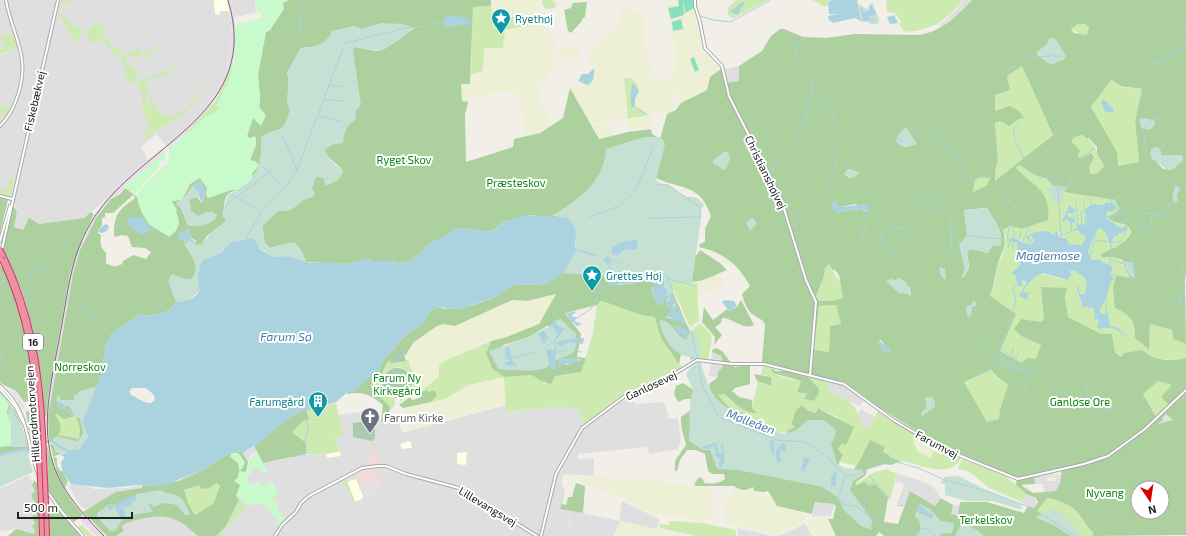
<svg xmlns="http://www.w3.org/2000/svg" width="1186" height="536" font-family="'Exo 2',sans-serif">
	<rect width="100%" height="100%" fill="#f2efe9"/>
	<g fill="#e0dfdf">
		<path d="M0,0H224L232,20L230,51L224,76L214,95L200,114L166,145L156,134L141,147L148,160L118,185L109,197L84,218L39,224L23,230L14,227L17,212L14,199L0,190V114L11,105L1,107L0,105V55L15,49L17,54L19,52L12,33L2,37L6,47L0,49Z"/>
		<path d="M231,0H255L256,13L235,17Z"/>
		<path d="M964,0H972L959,13L940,27L939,26L956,10Z"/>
		<path d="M739,66V81L726,84L724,69Z"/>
		<path d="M712,352L721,356L723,362L722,369L718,372L716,377L709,376Z"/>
		<path d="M827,381L843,385L864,400L859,406L831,393Z"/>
		<path d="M622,400L634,401V404L664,402L669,419L678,418L681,440L678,449L649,454L648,447L578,454V459L594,458V476L565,474L562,476V486L565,488L560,508L619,521L622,501L659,519L657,529L620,521L614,536H216L240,485L255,468L263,463L305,455L326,454L340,451L335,437L343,435L338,415L374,410L375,420L388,422L390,417L398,419L402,433L506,405L507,412L555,407H566L580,411L614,404Z"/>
		<path d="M861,409L875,417L869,429L862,426L858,413Z"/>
		<path d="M254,446L257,452L250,456L248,462L242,453Z"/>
		<path d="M1062,470L1060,483L1056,491L1044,492L1043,484H1035L1034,477Z"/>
		<path d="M897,473L927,483L934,488L941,498L935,506L911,491L904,507L897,505L904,484L895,482Z"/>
		<path d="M29,475L35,491L34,534L16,529L3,531L0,530V489Z"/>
		<path d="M68,484L87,486L94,489L125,488L137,486L148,487L91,509L83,508L81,506L76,500Z"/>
		<path d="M1026,494L1037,499L1034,508L1023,504L1022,502Z"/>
		<path d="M816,501L834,505L831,516L812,517Z"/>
		<path d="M953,505L960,506L959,516L951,514Z"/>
		<path d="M157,516H169L189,527L198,536H116L124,531L122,526L129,521Z"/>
		<path d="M805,523L812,536H776L785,534Z"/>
		<path d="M738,528L772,536H738Z"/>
	</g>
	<g fill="#f2dad9">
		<path d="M376,453L380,464L371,465L368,455Z"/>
		<path d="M376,467L381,484L376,486L374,481L361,485L356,472L366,468Z"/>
	</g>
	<g fill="#ebdbe8">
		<path d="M227,0H231L235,17V51L225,83L207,112L169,148L166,145L200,114L214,95L224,76L230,51L232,21Z"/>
		<path d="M162,149L165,152L124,186L125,188L111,199L103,208L84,239L73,274L50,404L48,436L47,437L46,416L49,391L66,290L77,249L93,217L118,185Z"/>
		<path d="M48,446H49L55,468L65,488L82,512L105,536H96L81,521L84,517L63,489L54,469Z"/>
	</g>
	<g fill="#ffffe5">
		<path d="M214,0H226L229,11H221L219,15L215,14Z"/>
		<path d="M410,441L412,448L402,449L400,444Z"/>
		<path d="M340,452L341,456L327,458L326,454Z"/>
		<path d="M467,452L466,465L457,464V453Z"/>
		<path d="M356,479L363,496L362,499L355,502L353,500V496L347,482Z"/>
	</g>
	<g fill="#eef0d5">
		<path d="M491,0H535L542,11L494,21Z"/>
		<path d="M665,0H694V6L700,25L703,44L708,54L721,65V69L710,77L707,86L703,91L680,103L675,87L676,90L670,92L674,106L667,112L653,114L645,112L635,106V99L639,91L624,78L628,117L590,124L572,90V85H584L596,81L594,69L599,65L588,63L590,51L614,31L624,5L645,15L646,51L656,82L674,78V38Z"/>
		<path d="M542,23H545L556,48L555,58L484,72V48L505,30Z"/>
		<path d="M569,45L579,48L577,56L557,59L560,48Z"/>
		<path d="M556,59L540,87H543L539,96L542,106L551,125L540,133L524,136L525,126L516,91L486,94V96L470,99L468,102L462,101L461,84H470L471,89L475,75Z"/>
		<path d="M652,116L654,125L645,129L639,127L630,131V128H627L625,120Z"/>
		<path d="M610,123L614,135L599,139L591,125Z"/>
		<path d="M716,275L721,278L725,284L706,293L704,291L697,297V283Z"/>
		<path d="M557,294L539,324L507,337L487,341L442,362L439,366V377L421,388H419L406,353L412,347L414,342L437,326L444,324L455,326L512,300L527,301Z"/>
		<path d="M504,377L506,404L409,430L403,408L445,399L469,385Z"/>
		<path d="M918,436L943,451L940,455L930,458L918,451L913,443Z"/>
		<path d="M1061,470V475H1055L1056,481H1047V477H1054V471Z"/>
		<path d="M569,476L645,480L711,487L712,520L670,517L655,514L608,492L569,478Z"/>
		<path d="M735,486L739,489L772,498L782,508L803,513L805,520L783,532L776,534L725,523L726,497L733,498Z"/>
		<path d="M817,518L828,519L836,536H816L807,522Z"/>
		<path d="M620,521L657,529L689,536H614Z"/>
	</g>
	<g fill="#cdebb0" fill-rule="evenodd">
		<path d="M61,0L71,1L70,3H62L59,12L62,13V17L68,18L71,25L79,27L80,30L83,31L76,44L58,13Z"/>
		<path d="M542,0H553L556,4L555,8L546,9L542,5Z"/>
		<path d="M737,0H768L733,19L728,15C727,7 730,4 737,0Z"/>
		<path d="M812,0H829V3L825,7Z"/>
		<path d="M886,0H963C944,22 933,30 904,32L899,23L901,22L895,13L887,12Z"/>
		<path d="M491,6L494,20L538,13L542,23L505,30L503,48H484L483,71L471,75L473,7Z"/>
		<path d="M99,22L105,32L101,35L103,39L107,36L113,48L116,46L123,56L139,49L144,53L151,49L153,50L158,47L156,44H160V49L159,47L153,51L155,56L152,53L147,56L148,61L143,53L138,57L139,62L134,54L126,58L132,68L136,69L140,75L135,79L136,82L147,77L148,79L154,74L155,76L162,72L163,73L169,69V66L170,67L175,64L172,60L175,61L177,64L170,68L171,73L170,71L164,75L166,80L162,75L157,79L158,83L154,76L145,82L149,92L145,96L149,107H151L148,99L150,98L164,116L171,117L176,115L173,111L175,110L178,114L183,111L182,107L184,110L189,106L186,101L187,100L191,105L195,99L192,95L194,94L196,98L200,92L197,87L201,90L205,82L206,83C201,92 197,100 190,107C176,122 156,129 141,142L140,141L146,137L143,133L149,129L146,117L141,109L145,107L141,100L143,95L136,83L130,82L124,73L126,67L119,55H113L105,41H96L91,44L87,37L84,38L92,26Z"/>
		<path d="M1078,24H1085L1089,27L1088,35H1082L1071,29Z"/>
		<path d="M12,33L19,52L17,53L15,49L0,54V48L5,47L1,37Z"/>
		<path d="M235,55L228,85L219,101V109L214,114L207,116L181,138L214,103L225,83Z"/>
		<path d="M1022,66L1053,135L995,181V172L998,160L995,123L1000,121L1009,126L1019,119L1024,118L995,111V95L1010,90L1007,76Z"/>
		<path d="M624,78H632L639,88L635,99V106L650,115L626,119L628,117Z"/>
		<path d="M1112,79C1120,90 1130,87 1142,89L1135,121L1139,162L1118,166L1091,107Z"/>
		<path d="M0,105L2,107L12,105L0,123L3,118L0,114Z"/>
		<path d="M1083,135C1098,142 1094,156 1105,166C1100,172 1098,174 1091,174L1089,167L1094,157L1092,154L1080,159L1071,141L1075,137Z"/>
		<path d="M1019,165L1035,175L1046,178L1057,191L1114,200L1119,209L1108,218L1112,221L1127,225L1132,232C1123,246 1114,248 1100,255L1102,257H1113L1123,261L1122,265L1127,271L1129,278L1116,277L1115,308C1131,316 1135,320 1135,338L1148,350L1150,324L1172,330L1173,339L1186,344V358C1169,362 1157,360 1142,350L1121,357L1115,352L1112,334H1101L1068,317L1065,297L1042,287L1044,319L1041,322L1021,319V336L1041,345L1036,360L1021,363L1000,351L990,297L995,283L997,265L1002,256L1006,237L1003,230L1010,226L1023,229L1048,220C1046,184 1036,190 1015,168ZM1105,202L1114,204L1116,207L1112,212L1107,210L1106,218L1121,228L1125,226V231L1114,235L1110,246L1108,245L1106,234L1101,228L1097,229L1088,252L1092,260H1100L1104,263L1113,266L1105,301L1101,304L1100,312L1104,315L1107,309L1110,326L1118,328L1128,336H1126L1122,332L1121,338V332C1109,325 1109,328 1098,328L1099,321L1095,319L1097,315L1093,312L1094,309L1091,308L1089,310L1088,307L1085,308L1081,303L1076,287L1079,288L1081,294L1086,292V278L1075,270L1069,272L1072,275L1067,280C1043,277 1043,264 1025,289L1027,282L1023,280L1022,282L1023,285L1020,287L1016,276L1013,273C1029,255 1019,261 1017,243L1015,242L1013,243L1008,239H1011L1014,236L1028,245L1034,241L1033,236L1029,237L1035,232H1050L1053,235L1059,232V238L1062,235V238L1065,237L1069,244L1081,245L1085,240V236L1079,233V231L1075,229L1077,227L1074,224H1071L1067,219L1062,221L1068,207L1072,206V213H1066L1068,216L1074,219L1076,224L1084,226L1086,223L1087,216L1085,213L1090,205L1097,203L1102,205Z"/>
		<path d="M979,177L990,178L987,185L973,192L975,181Z"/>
		<path d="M10,178L14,179L10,195L8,196L0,194V189L5,191Z"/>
		<path d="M829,264C834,277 844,281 843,298L833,301H819L816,296L824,276L825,268Z"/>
		<path d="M674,280L697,283L699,321L690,327L670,282Z"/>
		<path d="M601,301C619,306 637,316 656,317C659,333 665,342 674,354C678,359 678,363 683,367L662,380L621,397L584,426L581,411L566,407H555L506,412L504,377L469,385L445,399L431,402L433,397L434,390L428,392L426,390L420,391L439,377V366L442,362L491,341L486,353L504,377L532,375L546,384L555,376L581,372L592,337L597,305Z"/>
		<path d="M836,305L841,324L830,326L829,352L814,350L819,306Z"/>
		<path d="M700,323L710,333L712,338L708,360L701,359L693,329Z"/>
		<path d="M390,360L391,363L408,360L419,388V390L400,401V398L411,392L414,381C405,361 383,363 381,385L388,396L395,399V405L391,410L370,386L380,378L386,364Z"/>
		<path d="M763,366L771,368C776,378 791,379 801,381L797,392L807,394L804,399L814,401L808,377L827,381L831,393C853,402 855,402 862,426L869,429L878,411L918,436L913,443L918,451L930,458L934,451L940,455L943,451L961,458C952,478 922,466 907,462C901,461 893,460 889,457C882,453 876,445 870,440L856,466L840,462L843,455L838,449L842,443L837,417L827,412L816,413L807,410H796L791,424L795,427L788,430V433L772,430L750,419L751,417L728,406L718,395L724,394L732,402L757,413L752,408C752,398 758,391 757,381L772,386L771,377L761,375Z"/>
		<path d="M991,370L997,378L1008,385L1000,409L999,420L987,422L964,382Z"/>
		<path d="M1158,381L1172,385L1169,405L1156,417L1143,394Z"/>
		<path d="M336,403L343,436L335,437L340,451L326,454H306V443L291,432L303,421L309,419L306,410Z"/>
		<path d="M57,414C62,418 70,419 76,416L80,429L79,439L57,435L55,415Z"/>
		<path d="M962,459L1002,473L1026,494L1022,502L989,488L968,471L958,469Z"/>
		<path d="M887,469L897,474L890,500L875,484L870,486L856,484L875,472Z"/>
		<path d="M346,479L355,502L352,503L350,499L352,498L344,482L337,484Z"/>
		<path d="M217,483L220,486L213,504L195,515L188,503L184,491L199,484L209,488Z"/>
		<path d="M1047,498C1057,499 1071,506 1078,512C1085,519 1085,527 1093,532V536H1075L1037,511Z"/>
		<path d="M239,500L247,506L220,536H216L225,527Z"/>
		<path d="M670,521L702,523L736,530V536H696L659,528L660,524L669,525Z"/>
		<path d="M82,525L94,536H87L78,527Z"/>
	</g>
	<g fill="#add19e" fill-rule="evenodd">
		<path d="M289,0H491V6L473,7L470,84H461L462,101L468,102L465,115L466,162L513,147L514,139L540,133L563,118L570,88L599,139L628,132L651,129L652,134L660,139L667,114L676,110L681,103L707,90L710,77L721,69L726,83L739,81V66L762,51L771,36L780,29H784L803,37L826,38L855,34L917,35C940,33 957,16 972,0H1186V276L1185,277L1186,344L1173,339L1172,330L1150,324L1149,350L1135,338C1135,320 1131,316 1115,308L1113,288L1116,276L1129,278C1129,271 1121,267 1123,260L1113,257H1102L1100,254C1114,248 1123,246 1132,232L1127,225L1112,221L1108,218L1119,209L1115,200L1057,191L1046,178L1035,175L1019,165L1016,168C1033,187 1051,188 1048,220L1022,229L1010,226L1003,230C1008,245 1001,252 997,266C995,276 994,286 990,296L1016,314L1000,351L1021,363L1027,358L1036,359L1041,345L1021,336L1014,329L1021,319L1041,322L1044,319L1041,287L1067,288L1065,297L1068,317L1101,334H1112L1115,352L1121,357L1124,353L1142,350C1157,361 1169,362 1186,358V535L1093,536V532C1086,527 1085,521 1079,514C1073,506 1057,499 1047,498L1037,511L1075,536H884L879,532L876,536H836L828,519H833L836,506L833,504L815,502L812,514L777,506L768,491L764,492L754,491L753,487C746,491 741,491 734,486H696L694,484L699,477L703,479L704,483C712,484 718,484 725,479L724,474H712L708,471L705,454L696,450H687L680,460L677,471H675V461L686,445C684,435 680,427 681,417L695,407L699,399H685L678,402L674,394L676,386L683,383L700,394L706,395L710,389L709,384L717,378L718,372C724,367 724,363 721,356L712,352L713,349L717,348L723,352L734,367L750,365V384L735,388L732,391L739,397L752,400V408L757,413C745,414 732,401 724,394L718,395L728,406L751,417L743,428L787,441L788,430L795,427L791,424L796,410L802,405L807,410L816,413L818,408L819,409L854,427L847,443L845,445L842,443L838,449L843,455L835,471L847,478L857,465L870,440L885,447L883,452L889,455L890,458L901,461L891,465L883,464L867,469L866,475L855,483L857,485L864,482L870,486L875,484L888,498L884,522L898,524L910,491L935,506L941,498L953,505L951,514L958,516L960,502H987L1024,513L1028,506L1034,508L1038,502L1036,498L1026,494L1016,485L1017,478L941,446L880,408L846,383L762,362L765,324C761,318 756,317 751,313C746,308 744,301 742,294L750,286C738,264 724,253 699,247L700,244L705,242V229L711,216C700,183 681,190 656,178L643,243L548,217L531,215L505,221L492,231L487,232L461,228L428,245L412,260L400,264L392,261H373L368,259L347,264L306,262L302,252L295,243L270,248L265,243L262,226L278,211L291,210L303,200L314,196L311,188L316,177H320L325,179L327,185L338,180L343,171C337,163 329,160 324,150L343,137L348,124L355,120V70L352,50L355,47L376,51L384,49L401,38L382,23L362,29L353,26L318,46L301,48L287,73C292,87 284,98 290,110C283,137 280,125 262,137C261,151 263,166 252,177V161L250,160L256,145L247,136L253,117L258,123L260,99L258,74L266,32L270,30L283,3ZM444,20L469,25H459L445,27ZM1078,24H1085L1089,27L1087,35L1074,33L1071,29ZM1055,39L1065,56L1055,63L1050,64L1037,55V52ZM1022,66L1053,135L995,181V172L998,160L995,123L1000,121L1009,126L1019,119L1024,118L1019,111L1009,106L995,111V95L1010,90L1007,76ZM1112,79C1120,90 1130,86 1142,89L1135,121L1139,162L1118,166L1117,152L1091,107ZM906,127L916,144L904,147L897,137ZM1083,135L1086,138H1089L1097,147V154L1104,166C1100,172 1098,174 1091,174L1089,167L1094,157L1091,153L1080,159L1078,155L1080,151L1071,141L1075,137ZM1161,155H1182L1183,160L1173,169H1163L1156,161ZM720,157L730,158L725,169L713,163ZM849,169L858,172L850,178L844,174ZM979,177L990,178L987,185L973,192L975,181ZM856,204L868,212L860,209L836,213L840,207ZM987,208C993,220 1005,231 1000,246L992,245L988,253L972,249L967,251L969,267L964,277L965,268L961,252L967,235L964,210ZM829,264L833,271L834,269L839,275L843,298L833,301H819L816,296L824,276L825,268ZM891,279L909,287L911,295L906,293H899L887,281ZM836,305L841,324L830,326L829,352L814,350L819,306ZM881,340L890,351L884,352L878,342ZM991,370L997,377L1008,385L1000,409L999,419L987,422L964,382ZM1158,381L1172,385L1161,397L1169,405L1156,417L1143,394ZM934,400L935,404L929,410L921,413L927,408L926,403ZM1062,470L1060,483L1056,491L1033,493L1021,485L1035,484L1034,477ZM1138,488H1162V512H1138Z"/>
		<path d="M587,2L585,17L583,18L581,22L571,33L568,31L564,10L571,8L573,3Z"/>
		<path d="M200,178L207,188L206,195L211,197L232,189L237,190C234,191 230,192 228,194C223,200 223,215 226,221L207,236L202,244L197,245L189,241L197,256L199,272L169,311L147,316L141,314L114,331L106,344L101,375L83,421L88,434L84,445L70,452L49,439L48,416L73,274L80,250L96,218L111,199L120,194L125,188L137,197L150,225L160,230L177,210L171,200H182L190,184ZM197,182H201C205,188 206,198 202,203L197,197L190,199L189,201L191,211L198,216L212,212L216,218C207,224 199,228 188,225L181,208L176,203C187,200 189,188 197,182ZM133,195L135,198C119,210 114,213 114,235L115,237L122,235L128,236L132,247L145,248L151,252L146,259L133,255L123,261L122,264C116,267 112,267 106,263V253C100,247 100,243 101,235L98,233V230L102,225V218L105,217V213H113ZM188,228L190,231L189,236L196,241V243L188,240L182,241L179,232H186ZM57,414L64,419L76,416L80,429L79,439L58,435C63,428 60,422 55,415Z"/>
		<path d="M0,197L8,200L0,233Z"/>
		<path d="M13,205L17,212L14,227L23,230L29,218L39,224L84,218L91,212L94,214L82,238L70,273L49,391L46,416H44L42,382L30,320L23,294L3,250Z"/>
		<path d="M700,250L720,263L727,270C704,280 691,288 666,276L692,337L696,358L690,360L691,355L681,354L679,364L661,338L655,317C637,316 619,306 601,301L597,305L565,313L581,334L577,357L586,358L581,372L555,376L551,384L541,381L532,375L504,377L492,368L486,353L491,341L507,337L539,324L556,294L527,301L512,300L455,326L444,324L437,326L414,342L405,356L401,349L386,364L380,378L370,386L390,407L388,422L381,421L383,405C371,395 363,391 347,394V393L379,370L384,359L394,348L408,333L424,322L427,315L437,306L444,309L462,308L479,303L493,298L514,285L545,284L565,271L623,278L692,255H697ZM638,280L637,283L618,285L617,282ZM653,287L654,291L672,293L677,308L673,313L682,316L684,322L665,317L671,313V309L675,303L671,306L666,301L670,295L667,296L661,305L657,295L658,306L651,288ZM560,319L576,334L546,368L531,370L498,369L503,345L529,337L547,326H557L555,322ZM578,358L580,359L579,361H573L567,365L558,360Z"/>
		<path d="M0,265C5,269 8,280 11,286C34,340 31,389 36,446L32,447L26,412L33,409L31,401L24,402L16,391L0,383Z"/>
		<path d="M741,300L754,325C743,331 733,318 722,318L721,323L715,327L722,335L714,345L715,337L702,322L704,307L713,320L727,309L729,311L737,307Z"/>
		<path d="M771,368L776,371H788L808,377L819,389V393L814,401L804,399L807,394L797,392L801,381L773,373Z"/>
		<path d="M754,374L771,377L772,386L757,381Z"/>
		<path d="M427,390L428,392L434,390L437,395L431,402L403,408L399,405L410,397L412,400L420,398L417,393Z"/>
		<path d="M0,392C17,410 24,429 29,453L27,455L0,457Z"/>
		<path d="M306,410L309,419L303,421L292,432L306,443V454L263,463L254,446C271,435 285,415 306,410Z"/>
		<path d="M50,443L66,452L54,456L57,459V465L60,471H62L68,481L65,488L57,472Z"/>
		<path d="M47,445C54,472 64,494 83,515L74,522L61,508L48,489Z"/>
		<path d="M241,451L248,462L246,472L236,496L239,500L225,527L216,536H198C181,520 169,513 145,518C136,520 129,521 122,526L124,531L116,536H107L83,512L116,492L142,488V485L152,486L178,481L203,470L228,454ZM237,453L240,455L244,464L242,469L231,454ZM217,483L220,486L213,504L195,515L188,503L184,490L199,485L201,489L209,488ZM127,499L126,516L109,504L115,505Z"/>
		<path d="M34,480L37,483L39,536H8L16,529L34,534L35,530L32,526L35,524L32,516L36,515V505L31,495L35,491L32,485Z"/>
		<path d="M576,483L585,486L583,513L560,509L565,488L562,504L566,505L568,497H572Z"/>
		<path d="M55,507L81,536H49L48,509Z"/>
	</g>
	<g fill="#c6e0d4" fill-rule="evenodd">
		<path d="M872,2L879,19L878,24H870L868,22H861L858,3L867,10ZM873,5L871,8L873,15L868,16L869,19H871L866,21L865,11L870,10Z"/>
		<path d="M382,23L402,24L416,28L380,51L355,47L353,50L361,105L356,110L355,120C347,125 343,133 343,143L331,145L324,150L331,161L343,171L338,180L326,185L324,182L325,179L320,177H316L312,188L315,193L314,196L303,200L291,210L278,211L262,226L265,243L270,248L290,242L295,243L302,252L306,262L289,256L274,257L246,239L231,242L221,253L202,261L200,290L186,303L176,302L168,281L172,274L185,279H191C203,267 189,254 184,243L189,241L197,245L202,244L213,231L226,221L222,214L228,195L236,191L252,179V177C263,166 261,151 261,137C280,125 283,137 290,110C283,98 292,87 287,73L301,48C315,47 326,45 332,31L353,26L362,29Z"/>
		<path d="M1050,37L1057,41L1066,56L1063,60L1050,64L1037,55V52L1046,45Z"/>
		<path d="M1143,118L1154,120L1155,125L1152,128L1147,130L1141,127L1139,119Z"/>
		<path d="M906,127L917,144C909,147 901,149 896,141L897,137Z"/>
		<path d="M644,137H661L665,144L656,180L660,184L668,185L685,197C695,197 697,196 704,205L700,212L701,219L692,282L670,281L673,292L667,295V290L664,288V278L659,277L657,283L644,278H623L563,273L575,251L576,234L567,218L552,216C578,199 604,183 606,149ZM637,240V249H626L615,256L611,249C618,242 627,240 637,240Z"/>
		<path d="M1158,147L1161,151V155H1182L1183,160C1164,180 1168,166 1152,159L1150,153L1152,148Z"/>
		<path d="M724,152H728L730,158L725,169L722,170L720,166L713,163V160Z"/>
		<path d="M849,169L860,173L853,178L844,174Z"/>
		<path d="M194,184L192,187L199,192L200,199L197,197L190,199L189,202L191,211L198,216L206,212L217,214C214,225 198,228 188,225L181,208L176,203L185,197Z"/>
		<path d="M1052,185L1067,187L1063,194L1064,200L1060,203L1052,201L1050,197L1049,189Z"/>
		<path d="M1175,186H1178L1180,189L1177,195L1178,200L1175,203L1172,197Z"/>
		<path d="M987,208C993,220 1005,231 1000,246L993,245L988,253L972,249L967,251L969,269L964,277L961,278L965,268L959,245L967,235L964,210Z"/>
		<path d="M752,218L756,221V225L750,231L746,222Z"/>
		<path d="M1124,261L1133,263L1135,277H1131L1123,264Z"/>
		<path d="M939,267L945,269L946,279H944L940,274Z"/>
		<path d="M899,278L906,282L911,295L910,298L909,294L899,293L886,281L891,279L894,281Z"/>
		<path d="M974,300L977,306L972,307L971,316L968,317L966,310L967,306L972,305Z"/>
		<path d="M560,319L576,334C578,358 571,352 555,361C552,363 550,365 547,367C537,373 510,370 498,369L489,351L529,337L552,325L558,338L565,330L557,326L555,322ZM510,345L513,365L504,362L510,361L506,357L507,349L506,347Z"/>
		<path d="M662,320C674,323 675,335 686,340L691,330H694L700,347L701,359L694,360L692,357C674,357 663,338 659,321Z"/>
		<path d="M701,362C712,405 722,407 762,423C768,426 774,430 781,433C793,434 799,429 807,420H824L836,430L835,436L831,444L837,464L845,468L863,470L864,474L853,481L850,490L872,520L871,530L861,526L851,517L845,511L837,497L822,487L738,470L717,469L710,450H703L689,441L690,404L693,389L686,375C689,367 693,365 701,362Z"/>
		<path d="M96,387L83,421L88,434L84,445L65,453H55L53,439L57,436L76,441L79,440L83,433L80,419L74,415L69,406H65L62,403L56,401L58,394L61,400H74V396C81,390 88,388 96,387Z"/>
		<path d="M925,397H931L934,399L935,407L921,417V413L927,408Z"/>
		<path d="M10,405L21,426L27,445L25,447H11C9,437 6,413 10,405Z"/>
		<path d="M27,450L33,472L0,487V456L9,452Z"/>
		<path d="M959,476L984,489L1021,504L1022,510L993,501H966L945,495V484L941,483L944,477Z"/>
		<path d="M161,490C166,494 171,493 176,495C184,498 186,506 190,513L189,515H185L177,505L164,503L153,507L150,503L149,505L153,512L143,513L126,517L120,506L125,508C131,505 137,500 136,494Z"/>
		<path d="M920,504L931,510L941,521L954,523L952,534L944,533L939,536H916C922,531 921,525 918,518H915L916,511L930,518L933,515L919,505Z"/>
		<path d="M108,505V508L114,506L122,520L115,531H110L97,517V513Z"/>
		<path d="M1050,509L1058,511L1083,536H1070L1055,526L1037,518L1036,516L1038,515H1041L1045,511Z"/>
		<path d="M962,523L977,530L984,536H955Z"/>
	</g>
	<g fill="#aacbaf">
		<path d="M401,348L402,349L406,361L391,363L390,360Z"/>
		<circle cx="397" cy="383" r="15"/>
		<path d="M375,420V438L372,441L353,437V423Z"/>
	</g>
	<g fill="#c8facc">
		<path d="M255,0H289L283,3L284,9L270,30L266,32L258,74L260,99L259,107L266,115L261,126L253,118L247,136L250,138L254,136L256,138V145L250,160L255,161L259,165L251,175L252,179L237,190C228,188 217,197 207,198V188L200,178C197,180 193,181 191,183C182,191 188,201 172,201C177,217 186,224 169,237C164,233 152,227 150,225C144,219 137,203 137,195L146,183L167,164L169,157V148L207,116C213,114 218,112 220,107L216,106C233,74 236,63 235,25L262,18L261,11L257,12Z"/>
		<path d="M165,152V159L163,162L161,160L158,163L160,165L135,194L125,188L124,186Z"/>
		<path d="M0,393L9,403L7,413L11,424V446L0,447Z"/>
		<path d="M237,453L240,455L245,463L241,470H239L238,463L230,457L231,454Z"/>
		<path d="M257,453L268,472L264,474L261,470L255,468L244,480L254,485L257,481L262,486L272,481L278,493L273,498L279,505L276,508L286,519L279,525L276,523L278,520L265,505L255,502L251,507L236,496L240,485L234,481L238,477L239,471L246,472C248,463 249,458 257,453Z"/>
	</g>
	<g fill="#88e0be">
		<path d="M678,0H683L684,15L671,19L668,8L679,6Z"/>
		<path d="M683,0H694V8L685,13Z"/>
		<path d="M681,19L683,29L673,31L672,22Z"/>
		<path d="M694,57L699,70L695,72L690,59Z"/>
	</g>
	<g fill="#e2e2e2">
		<path d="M7,387L16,393L25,408L23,409Z"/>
		<path d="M1166,414L1173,420L1158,424L1163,420L1162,418Z"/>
		<path d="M374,481L376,486L381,484L382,489L367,498L361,485Z"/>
		<path d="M570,513L573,532L570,533L566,514Z"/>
	</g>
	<g fill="#aad3df" fill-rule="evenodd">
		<path d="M831,0H857L861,21L855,18L833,23L829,20L828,16L837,14H829L828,3Z"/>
		<path d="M744,1V5L739,11L740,13C736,15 732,14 730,11Z"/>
		<path d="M869,5H873L872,7L876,13L875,15L869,16V19L873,18L874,20L863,21L860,8L862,7L863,12L870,10Z"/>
		<path d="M894,15L898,23L890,24L887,17Z"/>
		<path d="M446,16L464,17L471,21L469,25H459L445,27L444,20Z"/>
		<path d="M594,68C594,75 595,82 587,85L578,81L582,74H588Z"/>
		<path d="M633,83L639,91L635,99V106L632,108C630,102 630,88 633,83Z"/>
		<path d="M1103,99L1113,108L1114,112H1105L1101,102Z"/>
		<path d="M198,180L205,187L203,204L200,199L199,192L192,187Z"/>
		<path d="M835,201L840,207L868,204L870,211L860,209L836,213L830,204Z"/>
		<path d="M1106,202L1114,204L1118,209H1115L1112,212L1107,211L1106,218L1121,228L1126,226L1127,230L1114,236L1110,247L1106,234L1101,228L1097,229L1088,252L1092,260H1100L1104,263L1113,266L1111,274L1114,278C1107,286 1109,293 1105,300C1103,305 1101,306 1100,312L1104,315L1107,309L1110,326L1118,328L1128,336H1126L1122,332L1121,339V332C1112,327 1108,327 1099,329L1097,327L1099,321L1095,318L1097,315L1093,312L1094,308H1090L1089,311L1088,307L1083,308L1076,286L1079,287L1080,294H1084L1086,291C1087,275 1085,279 1074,270L1069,272L1072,275L1067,280L1043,273C1033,277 1029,283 1023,291L1025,293L1035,292L1028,294L1027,300L1019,296L1027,282L1023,280L1022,282L1023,285L1019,287L1017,285L1016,276L1012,273L1020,265L1022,255L1017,249V243L1015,242L1013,243L1007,239H1011L1015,235V238L1028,245L1034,242L1033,237L1031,236L1027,240L1026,237L1035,232L1049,231L1053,235L1057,230L1059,238L1061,235L1062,238H1066L1069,244L1081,245L1085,240V236L1079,233L1078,230L1073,231L1077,227L1074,223L1071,224L1067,219L1063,222L1062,221L1069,205L1076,210L1074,213H1067L1068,216L1074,219L1076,224L1084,225L1086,223L1087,216L1085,211C1090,203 1094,203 1102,205Z"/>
		<path d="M525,215L567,218L573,224C573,227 576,231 576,235C576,242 573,245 576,250C582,250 599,254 603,259L608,256L612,260L666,274L673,289L672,293L677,308L673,313H675L680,310L684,323L673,320L670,317H664L671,312L669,310L675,305V303L668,309L666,304L670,295L667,296L661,307L657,295L658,306L657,304L651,287L653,286L654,291L656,290L653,282L659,283V276L664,278V288L667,290V295L673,292L665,274L606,259L612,262L608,265L601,257L576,251L563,273L545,284L514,285L493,298L462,308L448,309L437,306L427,315L425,322L408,333L394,348L384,359L379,370L353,392L349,391L336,402L297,413L278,426L262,441L242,453L241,451L228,454L203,470L165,485L152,486L137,485L108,488L71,484L62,471L61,462L65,457L60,455L80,448L88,437L83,421L101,375L106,344L114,331L141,314L147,316L169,311L176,302C186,302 194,300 200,290C196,281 199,270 202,261L221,253L231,242L253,238L261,250L274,257L289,256L310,263L328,262L347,264L368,258L373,261H392L400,264L412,260L428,245L456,229L461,228L487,232L492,231L505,221ZM132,388H146L154,395L155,400L151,403C144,404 137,397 131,395L129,391Z"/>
		<path d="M142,217L152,230L141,235L128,225V218Z"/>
		<path d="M106,224L109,226L107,231L102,233L98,232L100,228Z"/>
		<path d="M188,228L190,231L189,236L196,243L188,240L182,241L178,237L179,232L186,231Z"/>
		<path d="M637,240V250L626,249L616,256L612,254L611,249C618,242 627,240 637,240Z"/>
		<path d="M609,280L617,282L639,280L638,283L608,285Z"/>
		<path d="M725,300L734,301L737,306L729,311L722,302Z"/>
		<path d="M565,311L571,313L572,311L576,312L572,315L573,317H578L574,321L582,324L577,326L573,322L568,325L571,321Z"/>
		<path d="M554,321L558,326L565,329L558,338H556L557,334L552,326L548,327Z"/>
		<path d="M674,324L688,330L687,339L678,332Z"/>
		<path d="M544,330L549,340L544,338L546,342L544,344L538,334Z"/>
		<path d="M578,338H584L583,344L570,342L560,347L556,342Z"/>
		<path d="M878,340L888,347L890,352H884L878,342Z"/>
		<path d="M509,344L513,362L515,363L516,368L513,365L509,366L504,362L510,361L506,358L505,353L507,349L505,347H508Z"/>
		<path d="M552,349L553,353V349H556L555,363L558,368L555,370L553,368V371L551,370L546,350Z"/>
		<path d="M580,358L576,363L573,361L572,365L564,363L559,367L558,360Z"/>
		<path d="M57,402L62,403L74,415L72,416L65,409L57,408Z"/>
		<path d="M769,440L775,441L773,457Z"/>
		<path d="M716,443L718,453H723L721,443L723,445L725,461L720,469L719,462L721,459L714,455L716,453L714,445L709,449H703V446Z"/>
		<path d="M782,443H784L787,449L785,452L780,451V459H782L778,465L775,452Z"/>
		<path d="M804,457L810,458L804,471L801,470Z"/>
		<path d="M835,471L836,473V485L831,487V478Z"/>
		<path d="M135,495L137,499L125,508L120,506L124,510L126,519L124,521L114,506L110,511L108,508V504L115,505L120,501Z"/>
		<path d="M919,505L933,515V519L916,511Z"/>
	</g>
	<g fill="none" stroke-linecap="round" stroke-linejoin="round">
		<g stroke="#aad3df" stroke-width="1">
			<path d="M301,14L302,6L309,0"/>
			<path d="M300,16L301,37"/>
			<path d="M701,16L713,20L731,22L770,0"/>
			<path d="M279,19L281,22"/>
			<path d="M283,24L292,33"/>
			<path d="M428,25L444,22"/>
			<path d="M1183,27L1186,34"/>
			<path d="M805,37L798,42L795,50L800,62L805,66"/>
			<path d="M1167,65L1169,55"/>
			<path d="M1143,68L1186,46"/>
			<path d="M1155,69L1157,61"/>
			<path d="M993,70H999"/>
			<path d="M1003,70C1013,70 1017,62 1026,59C1037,56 1049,56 1061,56"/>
			<path d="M330,85L345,87"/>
			<path d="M324,100L346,101"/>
			<path d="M815,100L831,110L837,125"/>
			<path d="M635,107L645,114"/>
			<path d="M318,116L340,121"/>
			<path d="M858,117L860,113L871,120"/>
			<path d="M1020,121C1007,136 1017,141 1024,158"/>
			<path d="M1150,122L1152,118L1161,117"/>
			<path d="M884,127L891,130L893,136L905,143"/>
			<path d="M931,127L935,133"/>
			<path d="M1145,127L1143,130L1147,155"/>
			<path d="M913,133L921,135L924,139L935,134L956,158L966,178H973"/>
			<path d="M282,134L297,170"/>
			<path d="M1160,151L1163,145"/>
			<path d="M789,153L797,144L798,135L806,117L811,96V79"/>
			<path d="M956,158L965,148"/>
			<path d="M1080,158L1095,148"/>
			<path d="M1025,161L1032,174"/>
			<path d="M263,167L285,188"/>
			<path d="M1069,171L1078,160"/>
			<path d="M771,172L776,162L786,155"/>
			<path d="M558,177L564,176"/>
			<path d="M975,177H986"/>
			<path d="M1170,177L1175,188"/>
			<path d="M1039,178L1048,177L1058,190"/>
			<path d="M832,190C830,181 834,175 835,167C836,158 832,155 835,145"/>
			<path d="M937,190L940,202"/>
			<path d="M1179,190L1186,188"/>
			<path d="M1121,193L1114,202L1124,212"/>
			<path d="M233,195L260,211"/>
			<path d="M1007,195L1008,201L1013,202L1016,209L1013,214"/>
			<path d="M1111,196L1112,204"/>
			<path d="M834,197L835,201"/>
			<path d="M1091,198V204"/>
			<path d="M1076,202L1078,224"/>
			<path d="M1084,202L1086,223"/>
			<path d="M227,204L271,171"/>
			<path d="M1002,204L1008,201"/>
			<path d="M942,205H947"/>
			<path d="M924,208L927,207L935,210L940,207"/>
			<path d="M1106,211V217"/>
			<path d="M1081,212L1082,225"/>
			<path d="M1133,212L1164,215L1172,200"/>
			<path d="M1166,213L1173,215V222"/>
			<path d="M1074,214V221"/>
			<path d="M589,217L619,206L635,192L654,146"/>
			<path d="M649,218L701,217L699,206L668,185L659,184"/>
			<path d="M1105,218L1119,213L1130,212"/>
			<path d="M1071,224L1072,231"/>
			<path d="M907,225L924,208L919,192"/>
			<path d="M1012,225L1015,236"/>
			<path d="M793,227L801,218"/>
			<path d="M152,228L161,236L171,240"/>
			<path d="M875,233H886L893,227L904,228L908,236"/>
			<path d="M881,235L884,251L889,254L897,252"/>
			<path d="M1063,235L1078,228"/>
			<path d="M1114,235L1119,236"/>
			<path d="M968,236L1003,239"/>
			<path d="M1061,236L1058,190L1068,186L1071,182L1068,172"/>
			<path d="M1147,236L1142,231L1143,227L1151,226L1152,216"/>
			<path d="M246,239L261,212L286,187L297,170L345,43L406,28L424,26"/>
			<path d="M1007,239L1009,228"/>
			<path d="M862,240L868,211"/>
			<path d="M1019,240L1021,231"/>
			<path d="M1094,240L1108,242"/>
			<path d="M1023,241L1029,227"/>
			<path d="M1113,242H1120"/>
			<path d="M1029,244L1033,238"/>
			<path d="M1119,244L1127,229L1124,213"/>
			<path d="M1026,245L1029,239"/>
			<path d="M1008,248L1010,240"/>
			<path d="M1012,249L1014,242"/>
			<path d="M1130,252L1135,277"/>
			<path d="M955,253L961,252"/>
			<path d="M1090,257L1097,229"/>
			<path d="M1110,259L1132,267"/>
			<path d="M42,264L66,289"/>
			<path d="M942,265L948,253L952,250L950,215"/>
			<path d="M1181,265L1186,276"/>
			<path d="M1109,266L1112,252L1111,245"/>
			<path d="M41,270L45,269"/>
			<path d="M596,273L597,283L603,287"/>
			<path d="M1113,275L1132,279"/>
			<path d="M668,279L695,286"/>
			<path d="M0,282L7,280"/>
			<path d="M1012,282L1015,285L1013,289L1016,300L1013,312"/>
			<path d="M34,284L27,271L39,270"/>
			<path d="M1154,287L1166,297L1186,305"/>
			<path d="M23,289L30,292L34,290"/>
			<path d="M599,294L607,280L612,275V270L608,265"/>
			<path d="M25,299L30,292"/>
			<path d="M78,301L107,332"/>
			<path d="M1182,303L1178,295L1186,287"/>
			<path d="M972,309L982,311"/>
			<path d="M1106,311V294"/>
			<path d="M1095,312V321"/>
			<path d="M1012,314L1013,313"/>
			<path d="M577,318L591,309L597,298"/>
			<path d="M684,321L692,334L703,387L719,417L777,440L805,442L829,458L837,469L847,475H856L868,469L893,461L918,468L945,480L989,492L1032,508"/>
			<path d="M978,343L995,354"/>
			<path d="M1000,348L1035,372"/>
			<path d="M543,349L555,340"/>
			<path d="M556,349L555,339L558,337"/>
			<path d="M576,351L581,352"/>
			<path d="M0,352L1,347"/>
			<path d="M557,352L565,351"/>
			<path d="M0,353L4,363"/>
			<path d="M1011,355L1014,348"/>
			<path d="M511,358L537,352"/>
			<path d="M996,358L1028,372"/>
			<path d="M1016,358L1019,351"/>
			<path d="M998,364L1002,354"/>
			<path d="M1001,366L1005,357"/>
			<path d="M1005,368L1009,359"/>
			<path d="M1009,370L1013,361"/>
			<path d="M1017,373L1020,366"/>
			<path d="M1012,374L1016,363"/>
			<path d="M1038,374C1064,393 1079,408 1113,409"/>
			<path d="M977,376L993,367L1012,316"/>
			<path d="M1078,377L1085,384L1088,394L1079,403"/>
			<path d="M1025,391L1023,380L1031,369"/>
			<path d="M293,457L306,454L305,440L308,429L306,410"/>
			<path d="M869,475L890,499"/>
			<path d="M869,490L873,480"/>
			<path d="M838,498L846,474"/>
			<path d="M839,499L843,504L859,507C867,522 883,521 892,536"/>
			<path d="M865,500L868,497"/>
			<path d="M864,503L866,514"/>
			<path d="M898,505L902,506"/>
			<path d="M1036,510L1074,536"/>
			<path d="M897,536L904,521L907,517"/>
			<path d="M913,536L920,529L926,528L935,536"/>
		</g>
		<g stroke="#aad3df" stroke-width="2.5">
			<path d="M44,442L51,441L69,452"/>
			<path d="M0,455L8,452L39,447"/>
		</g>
		<defs>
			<g id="minor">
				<path d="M695,0V6L700,22L705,48L722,66L729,96L781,199L806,280L816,302L810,375"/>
				<path d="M0,126C17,109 26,77 21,54C17,35 9,19 6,0"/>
				<path d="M0,196L12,199"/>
				<path d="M0,241L10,206"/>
				<path d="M2,249L58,0"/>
				<path d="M0,386C32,414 24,441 39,476"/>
				<path d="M0,389L15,406L24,424"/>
				<path d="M46,490L62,512L83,536"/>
				<path d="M275,536L282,525L296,512L301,503L309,496L362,468L378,466H386L406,474L459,488L537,536"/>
				<path d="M541,536L556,474L582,428L625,396L663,381L697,360L732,364H764L844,384L895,421L941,448L1018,479L1084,464L1108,456L1145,429L1186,390"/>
			</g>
			<g id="highway">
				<path d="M3,255C31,312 40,370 43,433"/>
				<path d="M2,260C29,317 36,371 38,433"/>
				<path d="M41,504L42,536"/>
				<path d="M46,504L47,536"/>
			</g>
		</defs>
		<use href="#minor" stroke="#a9a9a9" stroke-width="4"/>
		<use href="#highway" stroke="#dc2a67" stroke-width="6"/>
		<use href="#minor" stroke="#fff" stroke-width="2"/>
		<use href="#highway" stroke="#e892a2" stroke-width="4"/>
		<path stroke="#707070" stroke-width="1" d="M104,536C82,513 61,491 52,460C40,418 54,371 61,329C66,303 69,275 78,250C83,237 89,224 98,212C149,141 262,111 228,0"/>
		<defs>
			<g id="highway-bridge">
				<path d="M0,249L3,255"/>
				<path d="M0,256L2,260"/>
				<path d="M38,433L41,504"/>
				<path d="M43,433L46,504"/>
			</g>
		</defs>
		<use href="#highway-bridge" stroke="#dc2a67" stroke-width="6" stroke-linecap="butt"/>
		<use href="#highway-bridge" stroke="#e892a2" stroke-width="4"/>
	</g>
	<defs>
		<symbol id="sight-pin" viewBox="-11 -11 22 30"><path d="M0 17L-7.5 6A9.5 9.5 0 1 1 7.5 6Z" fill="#0f9aa8" stroke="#fff"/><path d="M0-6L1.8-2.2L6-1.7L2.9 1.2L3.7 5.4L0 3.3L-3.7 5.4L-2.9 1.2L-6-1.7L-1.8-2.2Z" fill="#fff"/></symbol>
		<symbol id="building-pin" viewBox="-11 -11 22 30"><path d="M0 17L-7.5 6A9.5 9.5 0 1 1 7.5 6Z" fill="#0f9aa8" stroke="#fff"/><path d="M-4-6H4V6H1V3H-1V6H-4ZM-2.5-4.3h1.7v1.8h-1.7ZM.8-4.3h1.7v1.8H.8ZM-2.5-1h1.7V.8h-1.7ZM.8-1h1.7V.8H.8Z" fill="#fff"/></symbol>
		<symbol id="church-pin" viewBox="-11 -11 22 30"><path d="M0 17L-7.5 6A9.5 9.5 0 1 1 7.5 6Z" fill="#6b7280" stroke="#fff"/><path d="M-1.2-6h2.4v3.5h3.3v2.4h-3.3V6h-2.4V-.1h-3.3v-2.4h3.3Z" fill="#fff"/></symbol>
	</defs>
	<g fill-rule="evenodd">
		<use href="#sight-pin" x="490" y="7" width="22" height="30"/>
		<use href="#sight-pin" x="581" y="264" width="22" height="30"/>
		<use href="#building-pin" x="307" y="390" width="22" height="30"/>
		<use href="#church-pin" x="359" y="406" width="22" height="30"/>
	</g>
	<g text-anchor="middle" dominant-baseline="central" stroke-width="4" stroke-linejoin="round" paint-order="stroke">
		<rect fill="#fff" stroke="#646464" stroke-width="1" x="23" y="334" width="20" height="16" rx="3"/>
		<g font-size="10" font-weight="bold" fill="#222">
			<text x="33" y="342">16</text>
		</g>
		<g font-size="11" fill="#0d838f" stroke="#fff" text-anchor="start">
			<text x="515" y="18">Ryethøj</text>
			<text x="606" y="275">Grettes Høj</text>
			<text x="304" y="401" text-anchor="end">Farumgård</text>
		</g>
		<g font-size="11" fill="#222" stroke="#fff">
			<text transform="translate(34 101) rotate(-77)">Fiskebækvej</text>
			<text transform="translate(766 172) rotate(64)">Christianshøjvej</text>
			<text transform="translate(651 385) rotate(-25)">Ganløsevej</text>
			<text transform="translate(32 414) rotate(-94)">Hillerødmotorvejen</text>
			<text transform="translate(937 444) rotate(28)">Farumvej</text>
			<text transform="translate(488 506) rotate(31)">Lillevangsvej</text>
		</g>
		<g font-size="11" fill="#0c8416" stroke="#fff">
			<text x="404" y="159">Ryget Skov</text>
			<text x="516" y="182">Præsteskov</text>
			<text x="80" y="366">Nørreskov</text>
			<text x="397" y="377">Farum Ny<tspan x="397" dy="13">Kirkegård</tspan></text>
			<text x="1080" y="401">Ganløse Ore</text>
			<text x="1105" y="492">Nyvang</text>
			<text x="986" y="519">Terkelskov</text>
		</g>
		<g font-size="11" fill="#5b616d" stroke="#fff" text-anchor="start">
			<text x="384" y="417">Farum Kirke</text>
		</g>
		<g font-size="12" font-style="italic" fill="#4a7aab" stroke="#fff">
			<text x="1048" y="255">Maglemose</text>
			<text x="286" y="336">Farum Sø</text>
			<text transform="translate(751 421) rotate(21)">Mølleåen</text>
		</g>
	</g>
	<g transform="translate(1150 500) rotate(167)"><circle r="19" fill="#ffffff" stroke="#a7a7a7"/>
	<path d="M0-3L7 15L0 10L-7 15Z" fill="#d40000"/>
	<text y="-6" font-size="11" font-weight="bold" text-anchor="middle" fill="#222222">N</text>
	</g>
	<path d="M18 512v6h114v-6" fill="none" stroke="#222222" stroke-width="2"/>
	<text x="24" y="512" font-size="12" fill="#222222" stroke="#ffffff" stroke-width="3" paint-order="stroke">500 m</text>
</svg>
